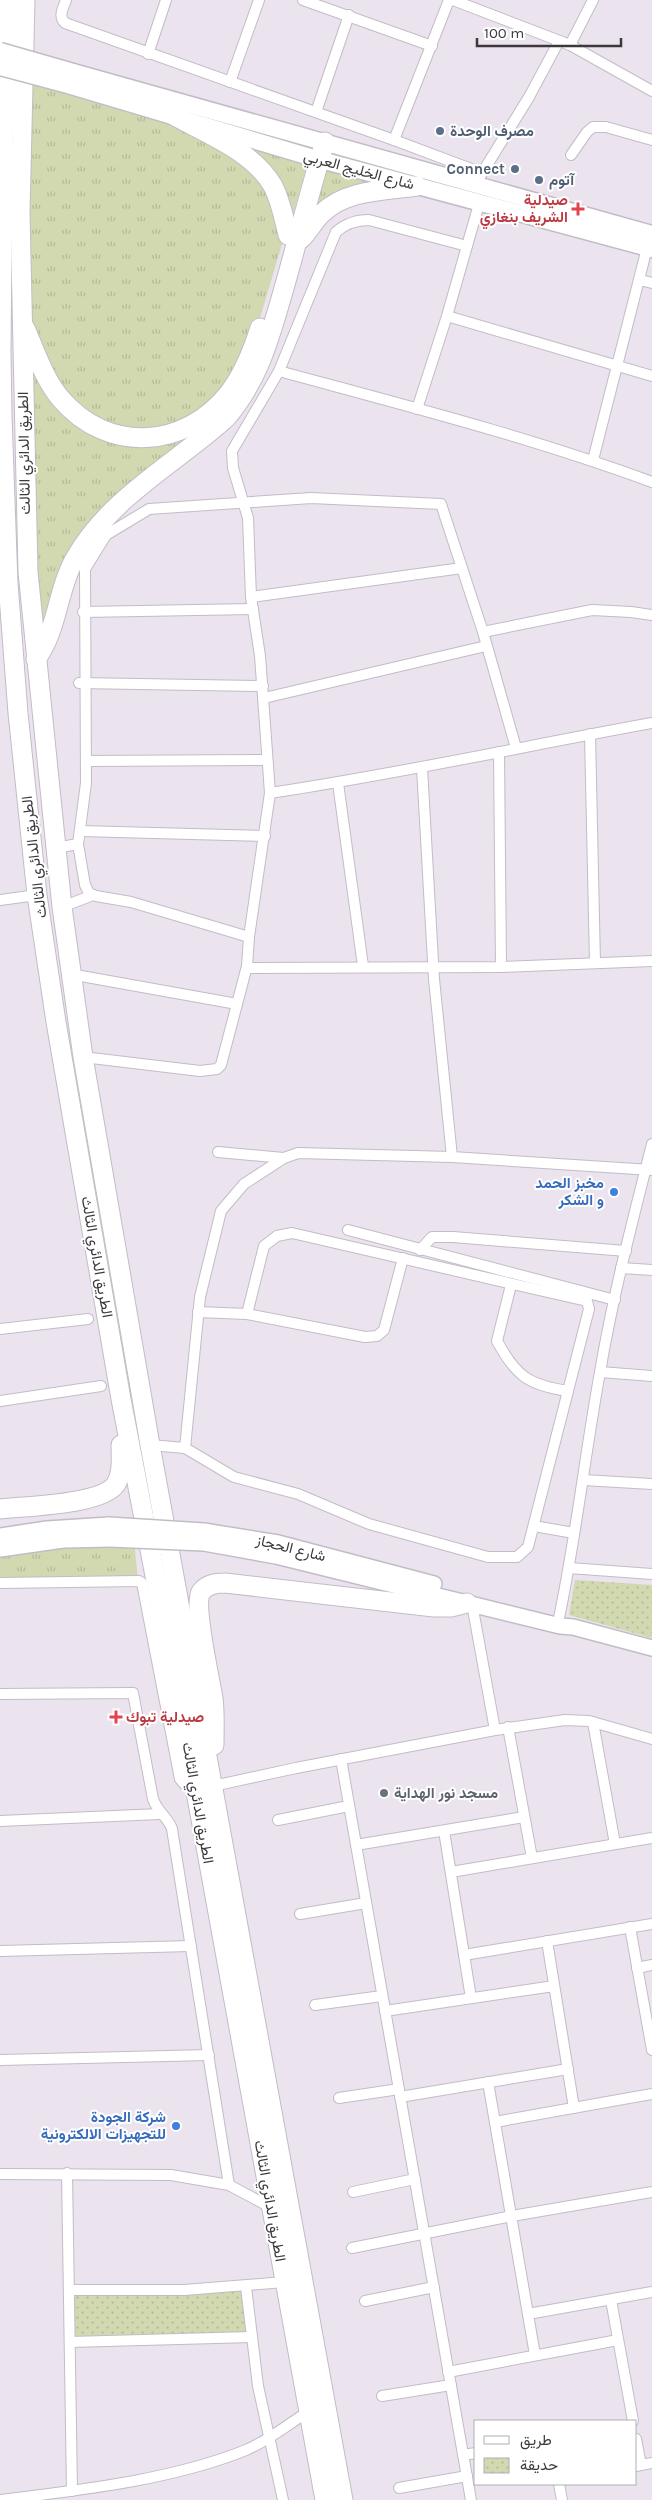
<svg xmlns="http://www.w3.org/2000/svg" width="652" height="2500" font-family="Karla,Vazirmatn,sans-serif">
	<defs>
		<pattern id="grass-tufts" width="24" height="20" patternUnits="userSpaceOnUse" patternTransform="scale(1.25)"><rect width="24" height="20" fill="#d2d8b0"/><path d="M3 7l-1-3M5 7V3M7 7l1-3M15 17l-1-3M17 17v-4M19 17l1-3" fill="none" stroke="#b5ba98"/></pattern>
		<pattern id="park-dots" width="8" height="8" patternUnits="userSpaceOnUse" patternTransform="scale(1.25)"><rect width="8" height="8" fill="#d2d8b0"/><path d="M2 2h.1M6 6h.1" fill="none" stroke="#b5ba98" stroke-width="1.8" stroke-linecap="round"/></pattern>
	</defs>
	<rect width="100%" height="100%" fill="#ebe3ee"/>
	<g fill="url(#grass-tufts)">
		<path d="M24,74L173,116L255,167L285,234L254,338L237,377L180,428L115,431L64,397L26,320Z"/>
		<path d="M178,117L309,157L288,233L274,186Z"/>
		<path d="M321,161L412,186L355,193L299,241Z"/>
		<path d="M23,326L50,388L94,431H208L87,536L37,654Z"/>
		<path d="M134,1540L138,1580L0,1583V1549Z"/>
	</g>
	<g fill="url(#park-dots)">
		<path d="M575,1580L652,1585V1638L569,1615Z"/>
		<path d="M244,2287L251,2337L68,2342L67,2291Z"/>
	</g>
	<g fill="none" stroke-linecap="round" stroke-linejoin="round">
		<defs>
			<g id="street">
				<path d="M66,0C63,8 58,17 65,23L394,140L482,173"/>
				<path d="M303,0L432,46"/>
				<path d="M453,0L570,45L652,91"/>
				<path d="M570,45L593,0"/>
				<path d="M148,54L166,0"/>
				<path d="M230,82L259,0"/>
				<path d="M316,112L349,15"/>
				<path d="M394,140L449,0"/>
				<path d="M571,155L587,132L593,127H606L652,140"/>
				<path d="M479,178L529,97L559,41"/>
				<path d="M467,246L369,220C356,220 346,223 336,232L279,371L232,451L233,468L248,518L251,597L260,656L270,793L249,937L247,966L250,968L501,967L652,961"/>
				<path d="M640,280L652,283"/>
				<path d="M447,316L479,204"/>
				<path d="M279,371C404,405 530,437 652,482"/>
				<path d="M417,409L447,316L652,376"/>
				<path d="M593,460L647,248"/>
				<path d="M251,597L462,568"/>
				<path d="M83,612L253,609"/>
				<path d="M483,632L592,610L631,612L652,615"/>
				<path d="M79,683L263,686"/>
				<path d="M264,698L486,646"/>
				<path d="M590,734L595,963"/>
				<path d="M499,752L501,967"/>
				<path d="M86,761L267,760"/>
				<path d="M422,768L434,979L452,1157"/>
				<path d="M338,783L363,966"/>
				<path d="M270,793C398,774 525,746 652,723"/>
				<path d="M80,831L265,836"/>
				<path d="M55,848L78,844"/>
				<path d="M0,900L37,895"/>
				<path d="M62,907L93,895"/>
				<path d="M249,937L131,902L96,896L89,893L85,885L78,844L86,783L85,569L106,535L149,509L311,498L441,504L483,632L516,748"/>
				<path d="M70,974L237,1004"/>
				<path d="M83,1057L200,1071L217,1069L221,1065L247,966"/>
				<path d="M218,1152L284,1158"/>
				<path d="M348,1230L615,1300"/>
				<path d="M420,1250L432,1237H453L626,1251"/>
				<path d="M621,1268L652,1270"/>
				<path d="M511,1285L497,1341C516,1376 528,1385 568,1391"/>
				<path d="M198,1312L247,1314L365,1337L377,1336L384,1330L403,1258"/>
				<path d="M0,1329L88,1319"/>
				<path d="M600,1372L652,1376"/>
				<path d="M0,1401L101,1386"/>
				<path d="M150,1445L185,1448L234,1477L298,1494L369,1524L488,1557H517L528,1547L589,1309L587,1301L292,1233L277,1236L264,1246L247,1314"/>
				<path d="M185,1448L200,1297L221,1211L244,1184L284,1158L298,1153L452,1157L652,1170"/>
				<path d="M583,1480L652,1484"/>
				<path d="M534,1526L574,1533"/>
				<path d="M569,1568L652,1574"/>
				<path d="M0,1583L139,1581L142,1583L180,1779L184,1784L194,1786"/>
				<path d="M472,1604L495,1730"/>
				<path d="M559,1618C576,1537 585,1454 600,1372C613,1295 633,1219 652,1144"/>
				<path d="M0,1694L133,1693L153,1799C158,1813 168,1817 172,1829L229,2185"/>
				<path d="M593,1722L615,1844"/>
				<path d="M508,1727L532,1858"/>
				<path d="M341,1759L471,2500"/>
				<path d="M213,1786L296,1768L495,1730L565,1720L589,1721L652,1739"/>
				<path d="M278,1820L349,1806"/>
				<path d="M0,1821L160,1814"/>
				<path d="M444,1831L471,1998"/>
				<path d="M356,1845L524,1817"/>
				<path d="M451,1872L652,1838"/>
				<path d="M300,1914L366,1903"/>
				<path d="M630,1927L652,2050"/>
				<path d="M547,1941L574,2108"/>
				<path d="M0,1951L191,1946"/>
				<path d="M464,1955L652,1924"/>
				<path d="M637,1968L652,1965"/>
				<path d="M315,2005L382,1996"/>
				<path d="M385,2011L554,1986"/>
				<path d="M0,2060L209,2055"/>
				<path d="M488,2082L535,2355"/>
				<path d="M400,2097L568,2069"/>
				<path d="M339,2098L399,2089"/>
				<path d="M495,2122L652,2094"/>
				<path d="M67,2173L72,2491"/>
				<path d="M0,2174L171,2175L229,2185L270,2207"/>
				<path d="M353,2192L415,2179"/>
				<path d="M352,2248L512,2216L652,2192"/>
				<path d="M246,2287L258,2386L283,2500"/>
				<path d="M69,2290H184L284,2282"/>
				<path d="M611,2300L633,2421"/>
				<path d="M365,2301L434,2287"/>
				<path d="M528,2314L652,2292"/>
				<path d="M70,2342L252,2337"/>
				<path d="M448,2372L618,2340"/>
				<path d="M382,2396L451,2385"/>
				<path d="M636,2439L641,2465"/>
				<path d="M463,2455L476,2453"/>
				<path d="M636,2466L652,2463"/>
				<path d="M559,2484L562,2500"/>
				<path d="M399,2488L467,2476"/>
				<path d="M0,2500C80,2490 172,2480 246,2450C268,2441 288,2424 308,2412"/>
			</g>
			<g id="secondary">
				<path d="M204,1531L278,1543L434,1584"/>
				<path d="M0,1536L47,1529L109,1525"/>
				<path d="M204,1543L276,1556L560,1626L573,1627L652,1648"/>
				<path d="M0,1549L63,1540L110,1539"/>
			</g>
			<g id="primary">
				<path d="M73,72L652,234"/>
				<path d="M68,85L310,157L652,249"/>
			</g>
			<g id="highway">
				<path d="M9,0L3,140L1,351L2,417L8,583L18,713L37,895L56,1022L121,1399L186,1737L325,2500"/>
				<path d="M25,0L20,212L28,572L62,907L83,1057L150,1445L343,2500"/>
				<path d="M173,115C207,134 253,151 273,186C281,201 284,219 288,235"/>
				<path d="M302,238C309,230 314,221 321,214C347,189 384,191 417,186"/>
				<path d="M25,328C35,351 44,379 61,399C108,454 185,449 229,393C244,374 253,350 260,328"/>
				<path d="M36,659C58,630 57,589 76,557C111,497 175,464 226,418C257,382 269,341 282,295C297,244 309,192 325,142"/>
				<path d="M0,1509C25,1506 102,1505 116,1484C123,1472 121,1458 121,1445"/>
				<path d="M214,1745C214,1729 215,1714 213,1698C210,1679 193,1606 201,1592C207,1584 216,1583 225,1583L434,1607H451L467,1603"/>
			</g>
		</defs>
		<use href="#street" stroke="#c3bcc6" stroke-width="12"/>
		<use href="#secondary" stroke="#c3bcc6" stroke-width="18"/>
		<use href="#primary" stroke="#c3bcc6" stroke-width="19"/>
		<use href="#highway" stroke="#c3bcc6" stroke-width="21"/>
		<use href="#street" stroke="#fff" stroke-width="10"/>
		<use href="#secondary" stroke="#fff" stroke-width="15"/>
		<use href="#primary" stroke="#fff" stroke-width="16"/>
		<use href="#highway" stroke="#fff" stroke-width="19"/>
		<defs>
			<g id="secondary-bridge">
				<path d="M109,1525L204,1531"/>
				<path d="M110,1539L204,1543"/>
			</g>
			<g id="primary-bridge">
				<path d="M0,51L73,72"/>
				<path d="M0,67L68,85"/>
			</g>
		</defs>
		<use href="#secondary-bridge" stroke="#c3bcc6" stroke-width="18" stroke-linecap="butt"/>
		<use href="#primary-bridge" stroke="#c3bcc6" stroke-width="19" stroke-linecap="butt"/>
		<use href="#secondary-bridge" stroke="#fff" stroke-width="15"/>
		<use href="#primary-bridge" stroke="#fff" stroke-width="16"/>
	</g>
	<g fill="#5c6f8a" stroke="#fff" stroke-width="2">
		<circle cx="440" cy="131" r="5"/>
		<circle cx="515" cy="169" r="5"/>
		<circle cx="539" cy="180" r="5"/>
	</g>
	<g fill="#e0444e" stroke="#fff" stroke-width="2">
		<path d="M575.5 201.5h5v5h5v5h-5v5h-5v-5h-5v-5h5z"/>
		<path d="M113.5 1709.5h5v5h5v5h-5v5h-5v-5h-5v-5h5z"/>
	</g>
	<g fill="#3f7fe0" stroke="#fff" stroke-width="2">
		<circle cx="614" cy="1192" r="5"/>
		<circle cx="176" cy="2126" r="5"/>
	</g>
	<circle fill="#6b7280" stroke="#fff" stroke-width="2" cx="384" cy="1793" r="5"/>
	<g text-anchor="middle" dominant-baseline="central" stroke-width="4" stroke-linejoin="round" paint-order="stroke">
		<g font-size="15" font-weight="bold" fill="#4e5e75" stroke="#fff" text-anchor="start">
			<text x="450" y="131">مصرف الوحدة</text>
			<text x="505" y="169" text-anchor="end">Connect</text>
			<text x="549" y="180">آتوم</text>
		</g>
		<g font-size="15" fill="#3c393d" stroke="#fff">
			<text transform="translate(359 170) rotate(15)">شارع الخليج العربي</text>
			<text transform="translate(24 453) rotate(-91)">الطريق الدائري الثالث</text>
			<text transform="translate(34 857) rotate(-97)">الطريق الدائري الثالث</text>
			<text transform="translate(97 1257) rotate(80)">الطريق الدائري الثالث</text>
			<text transform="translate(291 1548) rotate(14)">شارع الحجاز</text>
			<text transform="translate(198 1803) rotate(80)">الطريق الدائري الثالث</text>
			<text transform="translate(270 2201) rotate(80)">الطريق الدائري الثالث</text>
		</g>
		<g font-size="15" font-weight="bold" fill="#be3a42" stroke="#fff" text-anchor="end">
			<text x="568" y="200">صيدلية<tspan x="568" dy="17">الشريف بنغازي</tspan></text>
			<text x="126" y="1717" text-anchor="start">صيدلية تبوك</text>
		</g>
		<g font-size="15" font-weight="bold" fill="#366cbe" stroke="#fff" text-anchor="end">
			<text x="604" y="1183">مخبز الحمد<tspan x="604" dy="17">و الشكر</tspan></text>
			<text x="166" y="2117">شركة الجودة<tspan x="166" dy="17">للتجهيزات الالكترونية</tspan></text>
		</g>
		<g font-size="15" font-weight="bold" fill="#5b616d" stroke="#fff" text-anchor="start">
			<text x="394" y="1793">مسجد نور الهداية</text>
		</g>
	</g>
	<rect x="474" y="2420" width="162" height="65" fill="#ffffff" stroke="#b1b0b1"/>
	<rect x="484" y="2436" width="25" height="8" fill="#ffffff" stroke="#b1b0b1"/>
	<text x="520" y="2445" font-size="15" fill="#3c393d">طريق</text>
	<rect x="484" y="2458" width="25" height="15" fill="url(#park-dots)" stroke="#b1b0b1"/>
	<text x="520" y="2470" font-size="15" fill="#3c393d">حديقة</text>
	<path d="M477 38v8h144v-8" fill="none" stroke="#3c393d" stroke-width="2.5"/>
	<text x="484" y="38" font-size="15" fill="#3c393d" stroke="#ffffff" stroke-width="4" paint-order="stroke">100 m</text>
</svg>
